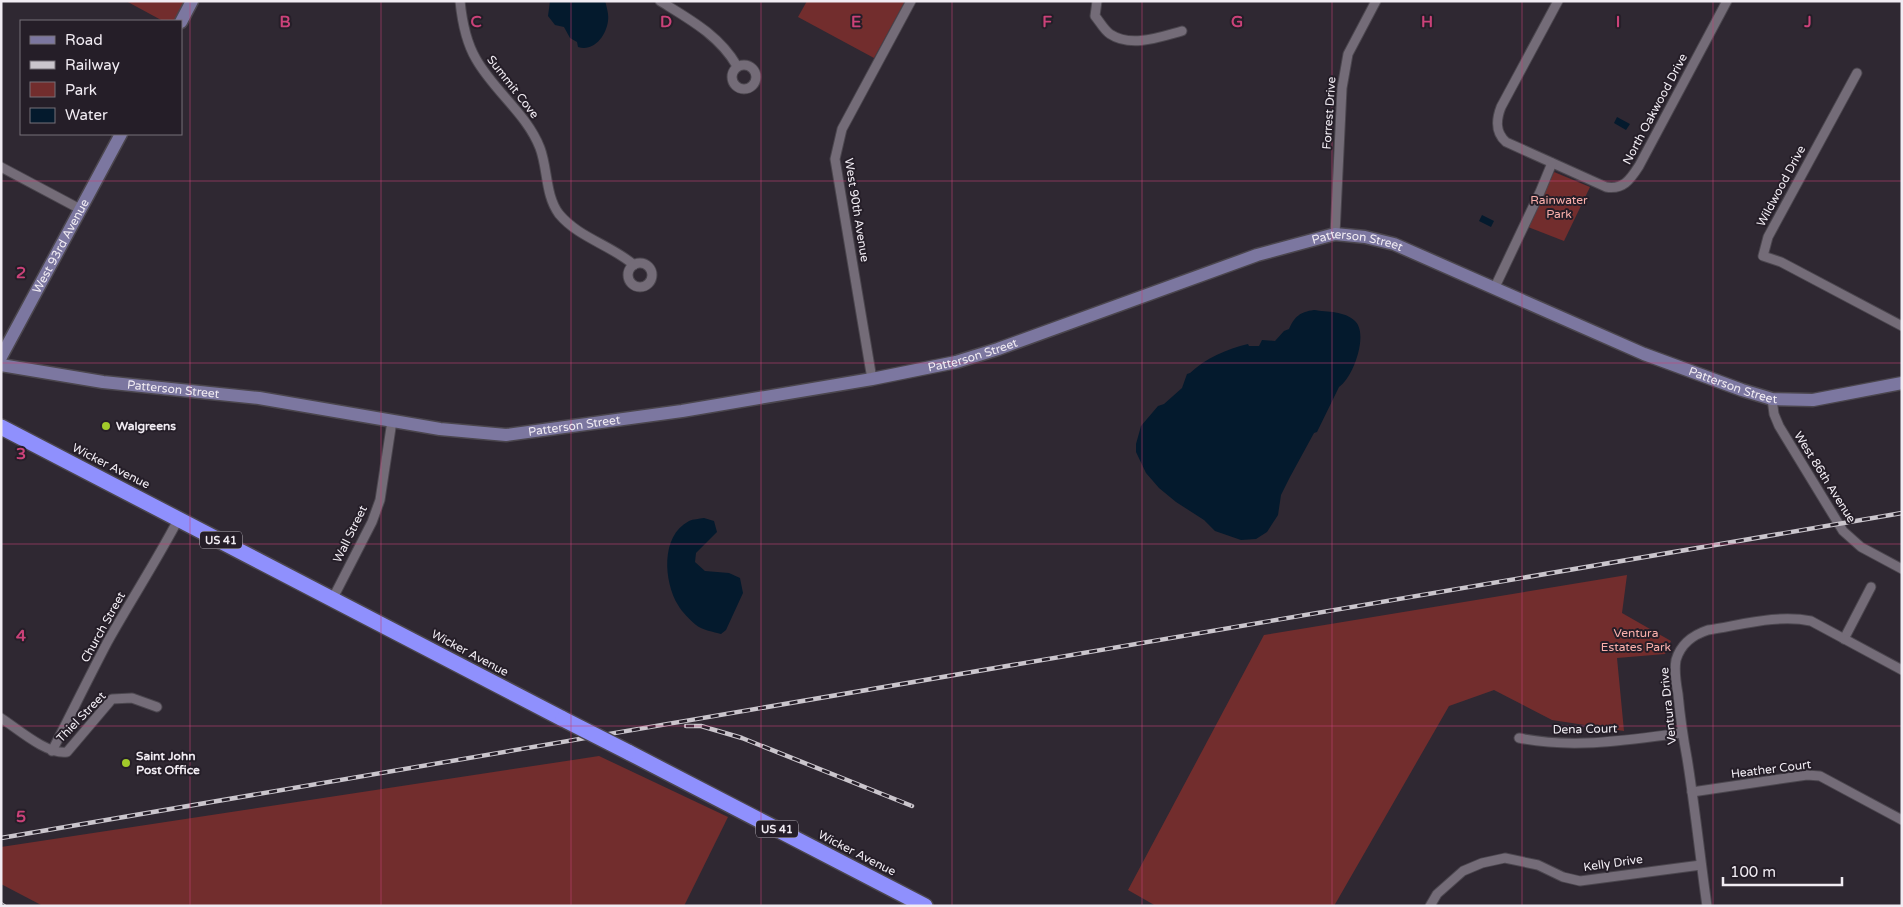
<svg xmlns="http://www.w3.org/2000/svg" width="1903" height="907" font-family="'Varela Round',sans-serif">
	<rect width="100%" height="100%" fill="#2f2832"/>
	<g fill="#722d2d">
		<path d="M126,1H186L176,21H163Z"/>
		<path d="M807,1H905L874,58L798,17Z"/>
		<path d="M1554,172L1590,187L1564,241L1528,227Z"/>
		<path d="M1627,575L1622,613L1671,641L1665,654L1617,658L1624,731L1552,720L1494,690L1449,706L1334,906H1156L1128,890L1264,635Z"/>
		<path d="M599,756L728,817L684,906H43L1,884V847Z"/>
	</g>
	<g fill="#041a2d">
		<path d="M550,1H605C607,8 609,15 608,21C606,36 594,52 578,47L577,42L570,38L564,27L555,25L548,16Z"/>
		<path d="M1617,117L1630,124L1626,130L1614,123Z"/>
		<path d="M1482,215L1494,221L1491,227L1479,221Z"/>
		<path d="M1314,310C1327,312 1345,311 1355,321C1369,334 1353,378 1339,387L1317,432L1314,433L1290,477L1281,495L1278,515L1267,532L1256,539L1241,540L1215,531L1204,520L1176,502L1159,488L1146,473L1136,452V444L1141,426L1158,406L1164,404L1182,388L1187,374L1190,373C1206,358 1227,349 1248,344L1249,346H1259L1262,340L1275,341L1284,331L1289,329C1295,316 1300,312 1314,310Z"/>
		<path d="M704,518L714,521L717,532L696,553L695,562L705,571L729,573L740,578L743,593L726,630L721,634C714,632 702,630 696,625C690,620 682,612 678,605C664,582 660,536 689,521C693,519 699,519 704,518Z"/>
	</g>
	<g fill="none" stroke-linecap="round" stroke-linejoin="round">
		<defs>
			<g id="street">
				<path d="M460,1C462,21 466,42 476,59C494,91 527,114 540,148C548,169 545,195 559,214C579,238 611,245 634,265"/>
				<path d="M660,1C689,19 719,35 737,66"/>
				<path d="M1097,1L1095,16C1100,22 1104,30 1110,34C1131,48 1160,37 1182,31"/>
				<path d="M1558,1L1501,107C1496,120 1495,132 1506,142L1606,187C1623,190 1630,180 1639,166L1727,1"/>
				<circle cx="744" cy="77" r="12"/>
				<path d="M1857,73L1768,237L1763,256L1781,262L1902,326"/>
				<path d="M1,167L80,209"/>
				<path d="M1335,234L1342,88L1348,54L1376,1"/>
				<circle cx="640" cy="275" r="12"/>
				<path d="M1494,289L1540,192L1552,163"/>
				<path d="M872,379L835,159L842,129L911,1"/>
				<path d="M1772,399L1774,414L1779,426L1843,531L1861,547L1902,569"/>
				<path d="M333,598L372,522L380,500L392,421"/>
				<path d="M1844,639L1871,587"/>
				<path d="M1,718C18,729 47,755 67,752L112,699L132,698L157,707"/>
				<path d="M1519,738C1573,749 1628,740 1682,733"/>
				<path d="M52,751C71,714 89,677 108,641C131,600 157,560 179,518"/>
				<path d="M1692,792L1807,775L1820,776L1902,820"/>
				<path d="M1430,906L1437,894L1463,871L1482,863L1505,858L1538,865L1563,877L1580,881L1701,865"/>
				<path d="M1707,906C1700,857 1695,807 1687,758C1683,737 1680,715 1678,694C1676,683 1674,671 1676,660C1681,643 1693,635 1708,630C1741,625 1778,614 1811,621L1902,670"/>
			</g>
			<g id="secondary">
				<path d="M181,22L192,1"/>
				<path id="s1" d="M1,357L121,134"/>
				<path id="s2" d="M1,365L103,382L259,398L440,429L506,435L682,411L872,379L956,362L998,349L1257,255L1335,234L1365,237L1394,244L1644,354L1742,390L1772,399L1813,400L1902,383"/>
			</g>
			<g id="highway">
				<path d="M1,427L563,719"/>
				<path d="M628,752L925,906"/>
			</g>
		</defs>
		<use href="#street" stroke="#4b464e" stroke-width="11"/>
		<use href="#secondary" stroke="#4b464e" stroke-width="15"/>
		<use href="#highway" stroke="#4b464e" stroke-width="18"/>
		<use href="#street" stroke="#746c78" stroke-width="9"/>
		<use href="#secondary" stroke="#7c77a0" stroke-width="12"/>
		<use href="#highway" stroke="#8f90fd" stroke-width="15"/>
		<defs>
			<g id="rail">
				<path d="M686,726H701L742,738L912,806"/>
				<path d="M1,838L1902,513"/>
				<path d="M1,904L4,906"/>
			</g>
		</defs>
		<use href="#rail" stroke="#cac5cc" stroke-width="4.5"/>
		<use href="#rail" stroke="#251e28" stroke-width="2.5" stroke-dasharray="8" stroke-linecap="butt"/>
		<defs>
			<path id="highway-bridge" d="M563,719L628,752"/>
		</defs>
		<use href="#highway-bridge" stroke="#4b464e" stroke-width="18" stroke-linecap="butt"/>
		<use href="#highway-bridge" stroke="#8f90fd" stroke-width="15"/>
	</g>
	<path fill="none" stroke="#cb4279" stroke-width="1" stroke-opacity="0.55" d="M190,1V906M381,1V906M571,1V906M761,1V906M952,1V906M1142,1V906M1332,1V906M1522,1V906M1713,1V906M1,181H1902M1,363H1902M1,544H1902M1,726H1902"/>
	<g fill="#a1c92a" stroke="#251e28" stroke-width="2">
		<circle cx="106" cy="426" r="5"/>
		<circle cx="126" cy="763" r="5"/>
	</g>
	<g text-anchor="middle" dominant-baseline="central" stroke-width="4" stroke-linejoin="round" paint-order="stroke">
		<g fill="#251e28" stroke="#b4aeb6" stroke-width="1">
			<rect x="200" y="531.5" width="42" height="17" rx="4"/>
			<rect x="756" y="820.5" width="42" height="17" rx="4"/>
		</g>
		<g font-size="11" font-weight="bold" fill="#f1ecf3">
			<text x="221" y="540">US 41</text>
			<text x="777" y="829">US 41</text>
		</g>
		<g font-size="12" fill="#f1ecf3" stroke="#251e28">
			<text transform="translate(513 87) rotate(52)">Summit Cove</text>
			<text transform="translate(1655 109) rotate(-62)">North Oakwood Drive</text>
			<text transform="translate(1329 113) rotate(-86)">Forrest Drive</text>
			<text transform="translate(1781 186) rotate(-62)">Wildwood Drive</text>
			<text transform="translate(857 210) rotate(81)">West 90th Avenue</text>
			<text stroke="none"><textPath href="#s1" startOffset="126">West 93rd Avenue</textPath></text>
			<text stroke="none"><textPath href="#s2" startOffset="1389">Patterson Street</textPath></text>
			<text stroke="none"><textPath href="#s2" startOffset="984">Patterson Street</textPath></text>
			<text stroke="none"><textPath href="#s2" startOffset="1794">Patterson Street</textPath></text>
			<text stroke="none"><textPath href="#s2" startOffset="174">Patterson Street</textPath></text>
			<text stroke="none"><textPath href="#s2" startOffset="579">Patterson Street</textPath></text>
			<text transform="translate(111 466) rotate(27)">Wicker Avenue</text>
			<text transform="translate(1825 477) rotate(58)">West 86th Avenue</text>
			<text transform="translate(350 534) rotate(-64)">Wall Street</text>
			<text transform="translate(103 627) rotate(-61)">Church Street</text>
			<text transform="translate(470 653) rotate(28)">Wicker Avenue</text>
			<text transform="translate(1668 706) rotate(-96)">Ventura Drive</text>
			<text transform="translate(81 717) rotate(-46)">Thiel Street</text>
			<text transform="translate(1585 729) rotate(-1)">Dena Court</text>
			<text transform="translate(1771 769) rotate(-7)">Heather Court</text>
			<text transform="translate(857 853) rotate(27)">Wicker Avenue</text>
			<text transform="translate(1613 863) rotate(-8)">Kelly Drive</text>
		</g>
		<g font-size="12" fill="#faafab" stroke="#251e28">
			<text x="1559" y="200">Rainwater<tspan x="1559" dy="14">Park</tspan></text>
			<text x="1636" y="633">Ventura<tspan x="1636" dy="14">Estates Park</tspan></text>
		</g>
		<g font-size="12" font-weight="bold" fill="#f1ecf3" stroke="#251e28" text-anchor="start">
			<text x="116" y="426">Walgreens</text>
			<text x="136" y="756">Saint John<tspan x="136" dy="14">Post Office</tspan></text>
		</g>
	</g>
	<g font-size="16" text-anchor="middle" font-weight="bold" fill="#cb4279" stroke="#251e28" stroke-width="4" stroke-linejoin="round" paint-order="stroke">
		<text x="285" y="27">B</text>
		<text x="476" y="27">C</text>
		<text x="666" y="27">D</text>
		<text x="856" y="27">E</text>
		<text x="1047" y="27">F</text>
		<text x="1237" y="27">G</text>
		<text x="1427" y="27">H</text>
		<text x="1618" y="27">I</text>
		<text x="1808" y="27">J</text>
		<text x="21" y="278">2</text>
		<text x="21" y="459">3</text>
		<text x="21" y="641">4</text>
		<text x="21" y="822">5</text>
	</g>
	<rect width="1903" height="907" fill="none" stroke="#f1ecf3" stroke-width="5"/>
	<rect x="20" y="20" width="162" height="115" fill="#251e28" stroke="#777079"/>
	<rect x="30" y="36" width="25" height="8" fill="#7c77a0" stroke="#777079"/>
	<text x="65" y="45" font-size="15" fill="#f1ecf3">Road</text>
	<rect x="30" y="61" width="25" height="8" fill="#cac5cc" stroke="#777079"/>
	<text x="65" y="70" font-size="15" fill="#f1ecf3">Railway</text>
	<rect x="30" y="82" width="25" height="15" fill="#722d2d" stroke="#777079"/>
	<text x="65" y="95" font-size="15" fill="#f1ecf3">Park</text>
	<rect x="30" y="108" width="25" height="15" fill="#041a2d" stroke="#777079"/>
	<text x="65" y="120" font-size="15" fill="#f1ecf3">Water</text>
	<path d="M1723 877v8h119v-8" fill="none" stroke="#f1ecf3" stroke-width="2.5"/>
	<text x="1730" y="877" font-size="15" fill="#f1ecf3" stroke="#251e28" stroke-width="4" paint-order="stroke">100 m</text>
</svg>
